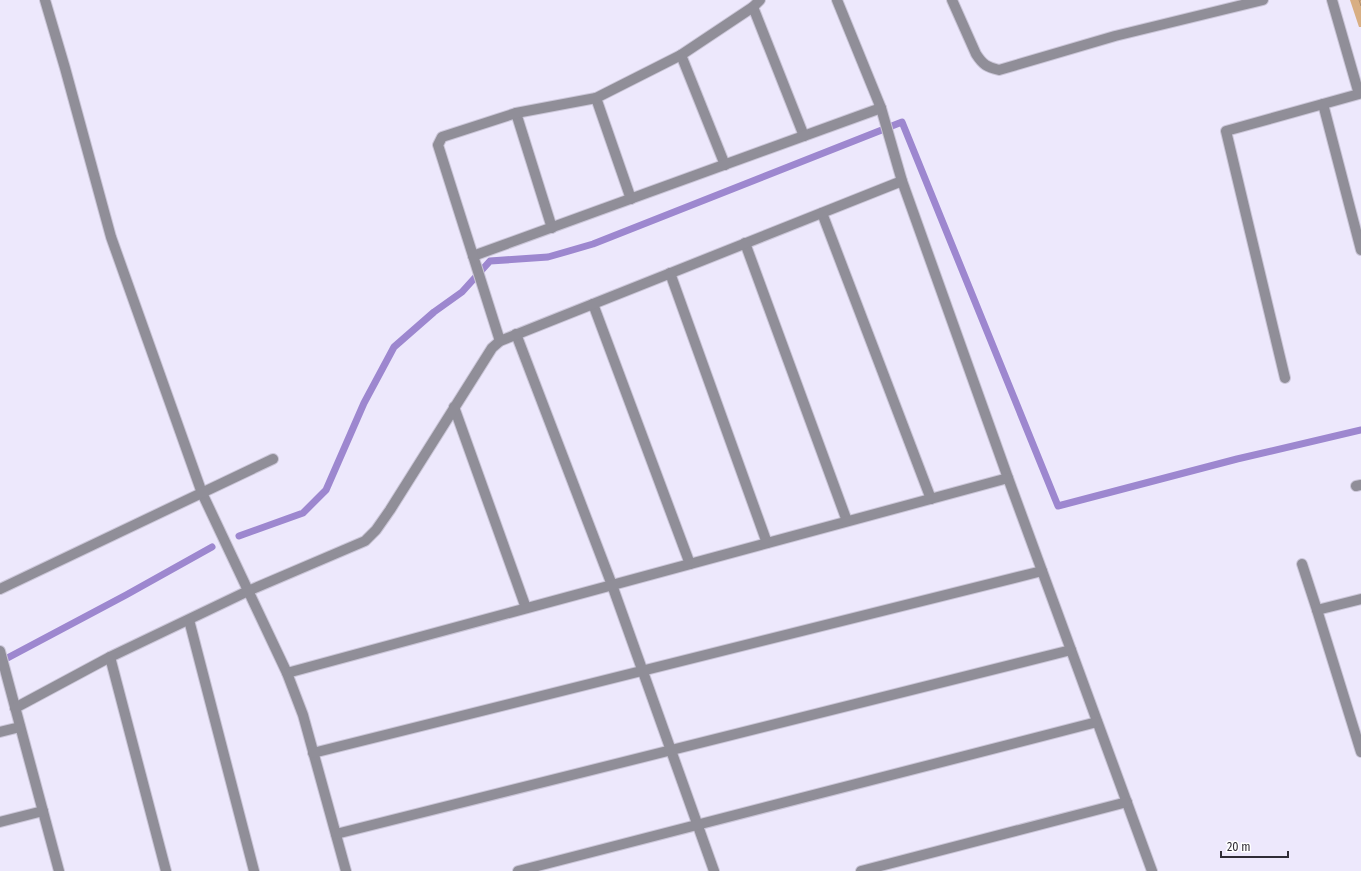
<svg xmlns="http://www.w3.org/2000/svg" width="1361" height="871" font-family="'Fira Sans Condensed',sans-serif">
	<rect width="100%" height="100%" fill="#ede8fc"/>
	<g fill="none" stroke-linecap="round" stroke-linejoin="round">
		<g stroke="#9d87cf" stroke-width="7">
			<path d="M239,536L303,513L326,490L364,403L394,347L434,312L462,292L490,261L548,257L593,244L902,122L1058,506L1237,459L1361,430"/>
			<path d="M0,662L126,595L212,547"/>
		</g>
		<defs>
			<g id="minor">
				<path d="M45,0L65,68L111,237L202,493L287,673L303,715L346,871"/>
				<path d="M837,0L881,108L902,181L1008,478L1152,871"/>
				<path d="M952,0L976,54C983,65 987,67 999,70L1115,36L1263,0"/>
				<path d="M753,7L804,136"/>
				<path d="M681,55L725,165"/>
				<path d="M596,98L631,199"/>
				<path d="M1323,104L1361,250"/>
				<path d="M516,113L552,228"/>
				<path d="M822,213L931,499"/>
				<path d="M745,243L847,521"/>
				<path d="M473,256L881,108"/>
				<path d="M670,273L767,543"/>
				<path d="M593,304L690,564"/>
				<path d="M516,334L612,585L714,871"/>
				<path d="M500,341L438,145L442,137L516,113L596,98L681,55L753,7L760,0"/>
				<path d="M1285,378L1226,131L1359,94L1332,0"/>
				<path d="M454,407L526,608"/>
				<path d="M1356,486L1361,485"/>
				<path d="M1302,564L1317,610"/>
				<path d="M0,589L273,459"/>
				<path d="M1361,599L1317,610L1361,752"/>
				<path d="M189,620L254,871"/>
				<path d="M0,651L59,871"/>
				<path d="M110,657L166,871"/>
				<path d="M287,673L1008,478"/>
				<path d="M15,708L110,657L248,591L365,541L376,530L390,510L492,348L500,341L902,181"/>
				<path d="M0,732L20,727"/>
				<path d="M313,753L1042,571"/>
				<path d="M0,822L43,811"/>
				<path d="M336,834L1071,650"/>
				<path d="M518,871L1097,722"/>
				<path d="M861,871L1127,802"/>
			</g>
		</defs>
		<use href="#minor" stroke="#cbc6d8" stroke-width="12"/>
		<use href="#minor" stroke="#908e98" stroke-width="10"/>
	</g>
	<path fill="#d8ae83" d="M1350,0H1361V27H1359Z"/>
	<path fill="#fbca98" stroke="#b08d6a" d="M1359,0H1361V6Z"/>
	<path d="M1221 851v6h67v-6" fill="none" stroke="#2f2c36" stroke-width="2"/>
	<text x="1227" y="851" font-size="12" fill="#2f2c36" stroke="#ffffff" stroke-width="3" paint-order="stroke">20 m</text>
</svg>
